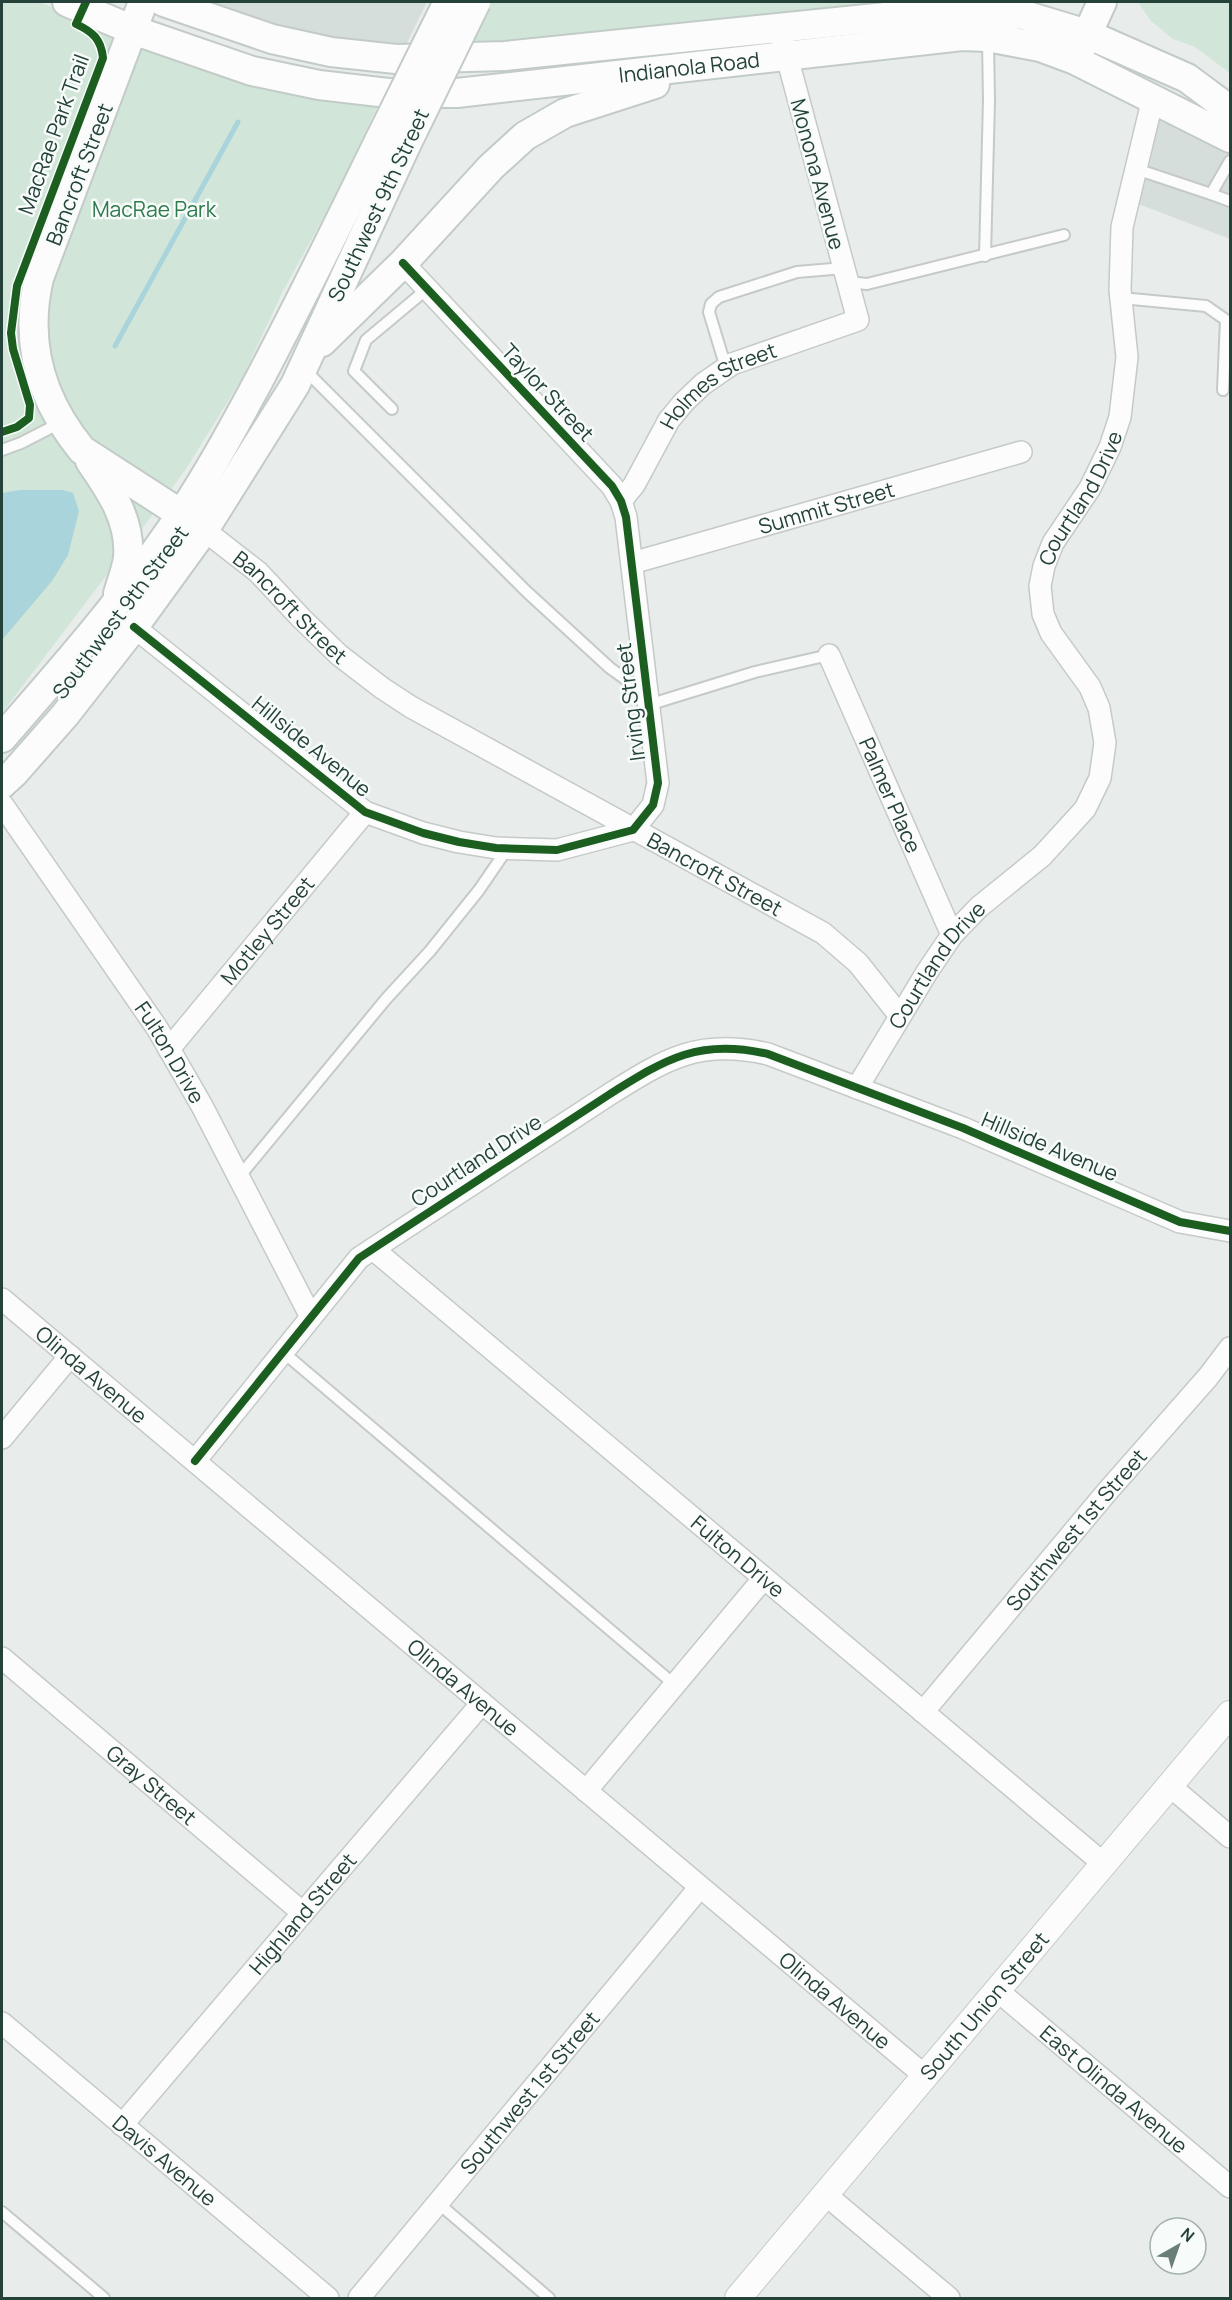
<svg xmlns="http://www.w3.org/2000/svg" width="1232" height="2300" font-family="Manrope,sans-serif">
	<rect width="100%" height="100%" fill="#e8edeb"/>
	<g fill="#d6dedb">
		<path d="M194,2H427L405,47L361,45L296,33Z"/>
		<path d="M1153,98L1230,138V239L1128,200Z"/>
	</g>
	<g fill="#d1e6d8">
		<path d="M2,2H39L159,49L380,101L336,195L282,293L243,377L186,469L147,522L2,713Z"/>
		<path d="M486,2H890L509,44L466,42Z"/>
		<path d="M1138,2H1230V73L1195,47L1173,39L1150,20Z"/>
	</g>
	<path fill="#a9d4db" d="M20,490H63L73,493L79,511L68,555L52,581L2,640V493Z"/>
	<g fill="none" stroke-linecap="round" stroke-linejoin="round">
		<path stroke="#a9d4db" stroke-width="5" d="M115,346L238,122"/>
		<defs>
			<g id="service">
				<path d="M1230,161L1211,194L1230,201"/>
				<path d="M1136,169L1211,194"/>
				<path d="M985,256L989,100L988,40"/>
				<path d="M848,282L867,284L1064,235"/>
				<path d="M1121,298L1206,306L1226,320L1223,390"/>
				<path d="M303,368L527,592L610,668L646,694"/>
				<path d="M726,368L709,312L711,304L719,297L797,272L844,268"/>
				<path d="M392,409L354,371L366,340L427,289"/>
				<path d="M2,450L21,443L62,422"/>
				<path d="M648,705L755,672L829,655"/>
				<path d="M239,1177L386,999L430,951L479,890L507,849"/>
				<path d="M283,1352L675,1685"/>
				<path d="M438,2203L549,2298"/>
				<path d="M2,2212L104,2298"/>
			</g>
			<g id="minor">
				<path id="s1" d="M621,501L634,485L669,420L684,402L703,384L732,364L858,320L783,42"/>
				<path id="s2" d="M204,530L258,572L301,618L339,655L382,688L411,707L823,933L858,963L900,1016"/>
				<path id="s3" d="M632,563L1021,452"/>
				<path d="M134,627L365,812L423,833L459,842L496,848L557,850L633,830L653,805L658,783L626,517L621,501L612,486L403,263"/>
				<path id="s4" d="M829,655L952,935"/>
				<path id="s5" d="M2,804L157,1028L202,1106L311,1317"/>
				<path id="s6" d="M169,1049L365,812"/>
				<path id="s7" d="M857,1088L927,972L952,935L979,907L1042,856L1085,809L1100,778L1105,743L1099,708L1090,687L1051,633L1043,614L1040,586L1044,566L1053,543L1090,488L1110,447L1120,417L1127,357L1120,290L1122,227L1153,98"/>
				<path id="s8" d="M373,1249L1104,1864"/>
				<path id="s9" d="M2,1299L925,2076"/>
				<path d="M2,1438L70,1356"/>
				<path d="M195,1461L359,1258L610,1094C666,1059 699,1038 768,1054L963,1128L1180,1222L1230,1231"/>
				<path id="s10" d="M2,1658L303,1913"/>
				<path id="s11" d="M923,1712L1106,1493L1208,1377L1230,1348"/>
				<path d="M1170,1786L1230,1837"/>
				<path d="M586,1791L764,1578"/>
				<path id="s12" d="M998,1991L1230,2187"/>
				<path id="s13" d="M2,2023L328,2298"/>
				<path id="s14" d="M122,2125L482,1703"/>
				<path d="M826,2195L949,2298"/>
				<path id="s15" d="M359,2298L700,1887"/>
			</g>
			<g id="tertiary">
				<path id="s16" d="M738,2298L1230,1714"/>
			</g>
			<g id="secondary">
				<path id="s17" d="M67,2L133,30L252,71L319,85L388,93H457L962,36L987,37L1040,47L1075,60L1230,138"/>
				<path d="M143,2L39,278C24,342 40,399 82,450L198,525"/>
				<path d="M164,2L272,39L331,52L396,59L505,56L963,9L1024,15L1087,34L1187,78L1230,110"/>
				<path d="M1080,50L1102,2"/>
				<path d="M322,342L403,263L491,167L525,136L565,113L655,84"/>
				<path d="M90,461C110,490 131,520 128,557C127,569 121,582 118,594"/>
				<path d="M2,738C65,666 127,595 180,516C209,473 233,428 258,382C300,302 340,221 380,139"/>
				<path d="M2,784L14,773L65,715L130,632L204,530L295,385L407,143"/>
			</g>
		</defs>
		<use href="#service" stroke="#c5cac8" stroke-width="14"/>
		<use href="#minor" stroke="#c5cac8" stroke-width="24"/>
		<use href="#tertiary" stroke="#c5cac8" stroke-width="28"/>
		<use href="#secondary" stroke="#c3cbc8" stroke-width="32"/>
		<use href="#service" stroke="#fcfcfc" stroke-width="10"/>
		<use href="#minor" stroke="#fcfcfc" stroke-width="21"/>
		<use href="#tertiary" stroke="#fcfcfc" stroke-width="26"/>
		<use href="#secondary" stroke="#fcfcfc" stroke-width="28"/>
		<defs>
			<g id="secondary-bridge">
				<path d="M380,139L448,2"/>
				<path d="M407,143L476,2"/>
			</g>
		</defs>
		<use href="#secondary-bridge" stroke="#c3cbc8" stroke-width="32" stroke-linecap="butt"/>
		<use href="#secondary-bridge" stroke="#fcfcfc" stroke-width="28"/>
		<defs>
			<g id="cycleway">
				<path d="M2,432L17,427L29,418L30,405L13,349L11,333L17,286L103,58C101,39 93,32 76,24L86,2"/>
				<path d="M134,627L365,812L423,833L459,842L496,848L557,850L633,830L653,805L658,783L626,517L621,501L612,486L403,263"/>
				<path d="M195,1461L359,1258L610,1094C666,1059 699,1038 768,1054L963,1128L1180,1222L1230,1231"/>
			</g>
		</defs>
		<use href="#cycleway" stroke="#f7fbf9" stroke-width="11"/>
		<use href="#cycleway" stroke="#1b5e20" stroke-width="8"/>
	</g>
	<g text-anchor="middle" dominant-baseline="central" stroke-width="5" stroke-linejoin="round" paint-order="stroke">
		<g font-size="21" fill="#24423a" stroke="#f7fbf9">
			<text stroke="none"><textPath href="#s17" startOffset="638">Indianola Road</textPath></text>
			<text transform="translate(53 134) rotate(-70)">MacRae Park Trail</text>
			<text transform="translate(79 174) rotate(-69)">Bancroft Street</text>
			<text transform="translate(818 174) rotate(75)">Monona Avenue</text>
			<text transform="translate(378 205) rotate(-65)">Southwest 9th Street</text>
			<text stroke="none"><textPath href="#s1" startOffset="156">Holmes Street</textPath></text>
			<text transform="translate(548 392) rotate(47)">Taylor Street</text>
			<text stroke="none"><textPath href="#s7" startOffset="705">Courtland Drive</textPath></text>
			<text stroke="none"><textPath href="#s3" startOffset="202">Summit Street</textPath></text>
			<text stroke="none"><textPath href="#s2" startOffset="116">Bancroft Street</textPath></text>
			<text transform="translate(120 612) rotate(-53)">Southwest 9th Street</text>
			<text transform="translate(630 702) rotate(-97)">Irving Street</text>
			<text transform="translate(312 746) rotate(39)">Hillside Avenue</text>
			<text stroke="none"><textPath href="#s4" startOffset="153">Palmer Place</textPath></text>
			<text stroke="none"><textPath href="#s2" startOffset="620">Bancroft Street</textPath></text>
			<text stroke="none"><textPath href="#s6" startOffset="154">Motley Street</textPath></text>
			<text stroke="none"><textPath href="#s7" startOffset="147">Courtland Drive</textPath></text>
			<text stroke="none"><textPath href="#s5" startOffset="300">Fulton Drive</textPath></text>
			<text transform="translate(1050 1146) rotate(23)">Hillside Avenue</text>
			<text transform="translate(476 1160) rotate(-33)">Courtland Drive</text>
			<text stroke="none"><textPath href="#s9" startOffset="117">Olinda Avenue</textPath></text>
			<text stroke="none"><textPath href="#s11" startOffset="238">Southwest 1st Street</textPath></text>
			<text stroke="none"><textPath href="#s8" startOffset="477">Fulton Drive</textPath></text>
			<text stroke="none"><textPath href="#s9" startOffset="603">Olinda Avenue</textPath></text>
			<text stroke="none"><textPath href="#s10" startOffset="196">Gray Street</textPath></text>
			<text stroke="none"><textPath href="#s14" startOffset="278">Highland Street</textPath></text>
			<text stroke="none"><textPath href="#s9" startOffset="1089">Olinda Avenue</textPath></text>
			<text stroke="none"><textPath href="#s16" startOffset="382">South Union Street</textPath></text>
			<text stroke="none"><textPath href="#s12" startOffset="152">East Olinda Avenue</textPath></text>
			<text stroke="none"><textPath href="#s15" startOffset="267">Southwest 1st Street</textPath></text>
			<text stroke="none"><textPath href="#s13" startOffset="213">Davis Avenue</textPath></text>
		</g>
		<g font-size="21" fill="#2d7a4b" stroke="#f7fbf9">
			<text x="154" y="209">MacRae Park</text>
		</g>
	</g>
	<rect width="1232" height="2300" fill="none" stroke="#24423a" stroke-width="6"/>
	<g transform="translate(1178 2246) rotate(40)"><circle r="28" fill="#f7fbf9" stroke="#a3b1ad" stroke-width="1.5"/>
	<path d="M0-4.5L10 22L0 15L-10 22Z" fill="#697e78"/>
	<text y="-9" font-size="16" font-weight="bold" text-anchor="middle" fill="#24423a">N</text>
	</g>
</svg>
